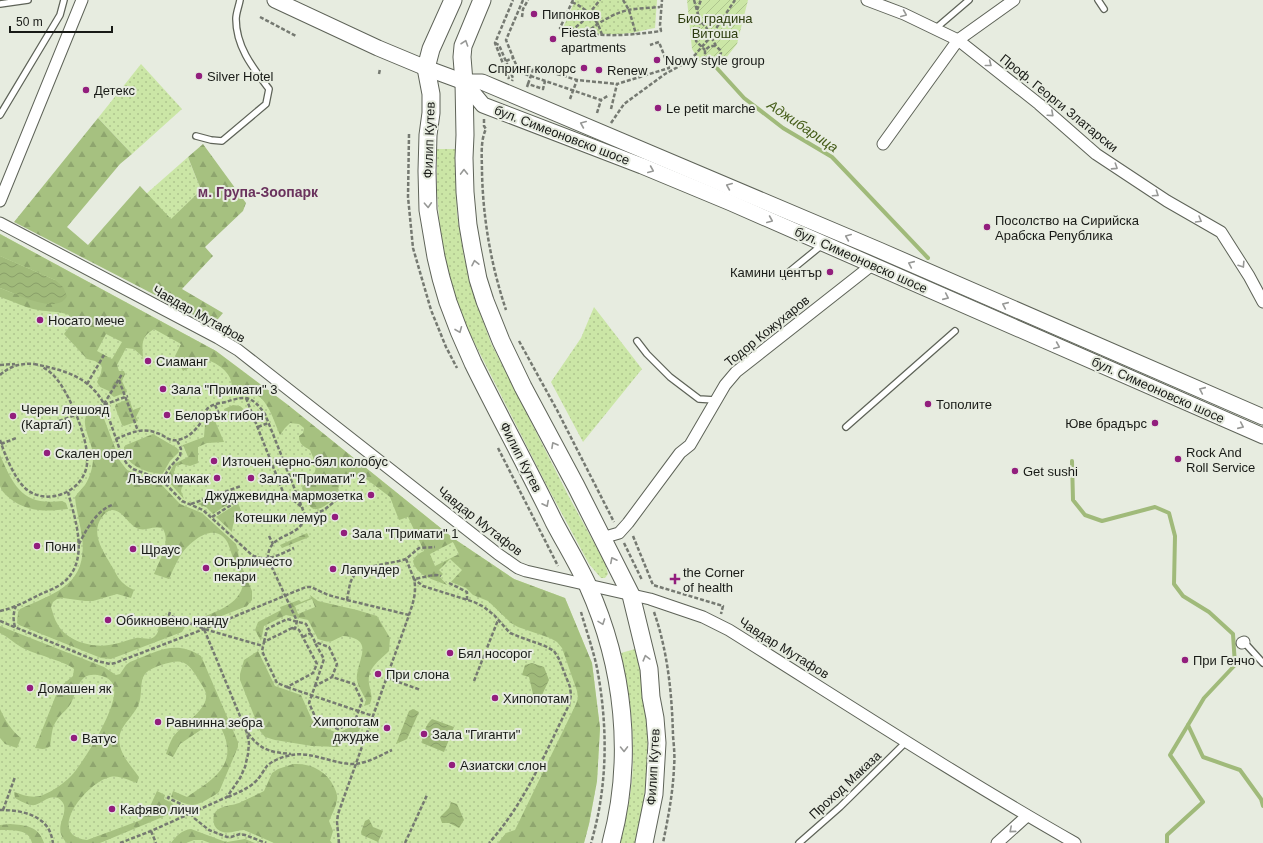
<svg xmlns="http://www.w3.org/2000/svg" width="1263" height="843" font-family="Arial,sans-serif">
	<defs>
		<pattern id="grass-dots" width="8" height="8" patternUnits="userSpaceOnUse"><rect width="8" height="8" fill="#cbe6a6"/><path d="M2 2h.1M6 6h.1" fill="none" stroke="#aec58e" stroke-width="1.8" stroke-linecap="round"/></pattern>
		<pattern id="forest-firs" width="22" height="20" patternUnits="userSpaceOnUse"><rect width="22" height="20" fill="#a6c180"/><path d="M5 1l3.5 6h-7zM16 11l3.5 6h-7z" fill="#8ea56e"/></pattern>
		<pattern id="garden-furrows" width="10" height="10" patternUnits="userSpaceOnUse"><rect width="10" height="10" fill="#cbe6a6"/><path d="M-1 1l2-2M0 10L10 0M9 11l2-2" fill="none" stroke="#aec58e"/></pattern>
		<pattern id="water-waves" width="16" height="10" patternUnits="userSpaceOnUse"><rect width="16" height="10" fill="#a0ba7a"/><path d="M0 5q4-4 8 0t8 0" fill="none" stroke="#899f69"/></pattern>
	</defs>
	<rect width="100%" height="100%" fill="#e7ece0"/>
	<g fill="url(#grass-dots)">
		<path d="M575,0H657L655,28C647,29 639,32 631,33C609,36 584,33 563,28Z"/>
		<path d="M141,64L182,109L132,154L98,118Z"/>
		<path d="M437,149H455L457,214L464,257L475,299L491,343L568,495L605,563L608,574L605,578H601L589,564L546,484L466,326L447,272L441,241L437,193Z"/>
		<path d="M188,157L201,190L171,220L146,194Z"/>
		<path d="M0,234L216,351L288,405L453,538L514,579L565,598L592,663L600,728L597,781L589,824L584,843H0Z"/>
		<path d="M594,307L642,369L583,442L551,382L581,338Z"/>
		<path d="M635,649C653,711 651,781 635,843H620C627,813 634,783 633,753C633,719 628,685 621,653Z"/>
	</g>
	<g fill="url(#forest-firs)" fill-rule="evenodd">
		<path d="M98,118L132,154L120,164L67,227L88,245L140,186L171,219L201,190L188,157L203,144L246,203L243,211L205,247L213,256L182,289L223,313L213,325L14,222Z"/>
		<path d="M0,234L216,351L288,405L453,538L514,579L565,598L592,663L600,728L597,781L589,824L584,843H498L506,833L515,830L576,704L578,698L577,691L562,648L557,642L550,638L518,627L511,623L488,601L473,595L466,588L451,582L462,570L450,559L439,570L443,574L440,577L447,585C435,580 416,576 413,561C416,555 418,554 424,551L408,517L399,520L390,497L361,475H353L345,481L341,480C339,485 338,491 336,495C333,501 318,513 312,508C307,505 304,493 302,488C305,482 310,480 313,475C319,467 313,458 310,450C303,446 299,444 299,436L303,433L304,428L299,424L290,423L285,428L280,435C269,409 265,387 231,390C236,374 214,359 200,359L191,367L183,371L175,356L181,344L154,329C141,337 142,343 143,357L134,349L126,348L117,365L119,371H124L125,374L122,381L127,392L114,397L110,394L109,391L100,387L97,382L101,373L102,366L95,361L87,359L64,334L69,327V315C59,311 49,312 38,310C25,308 13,301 0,297V288L15,294L55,280L0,256ZM106,334L122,342L112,359L97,351ZM453,542L459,554L435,566L430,554Z"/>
		<path d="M129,399L133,410L141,407L136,417L138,421L124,426L122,425L115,407L116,404Z"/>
		<path d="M233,405L240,406L247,412H236L226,416L224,409Z"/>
		<path d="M96,412L102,413L103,416L120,461L127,470L160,483L180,504L202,513L236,544L238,550L239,560L252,591V600L247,606L204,623L193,621C211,613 241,606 243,583C240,574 236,564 232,555C230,550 229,544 226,540C214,523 192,540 183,552C177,560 173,570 169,579L154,574C159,561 171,542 163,529C153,525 148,531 139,529C129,526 123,510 112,510C107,511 104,514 102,517C90,533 103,551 111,565C115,571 118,579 123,583C126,586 130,588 134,590L131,598L117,594L93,601H85L63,598L57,599L53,602L51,607C53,613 54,619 58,625C67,641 92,648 109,645C118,644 127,640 136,638C143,637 151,642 156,635C159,632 158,628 159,624C160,621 161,618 163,615L182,623L184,625L185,627L182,632L111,659L101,658L19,625L17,623L18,612L20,609C55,593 88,585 82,537C80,523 76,510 75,497C78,492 82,489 85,485C90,477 93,467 93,458C94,445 81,427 86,416Z"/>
		<path d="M212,414L224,442L207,443L198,447V463L190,466L182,464L176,466L174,472L177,480L183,483L181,491L184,499L168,481L167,477L174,464L188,457L183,445L204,437C205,428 204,419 212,414Z"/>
		<path d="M153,434L177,448L179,452L170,461L163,473L160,474C145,472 124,465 124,447L126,445Z"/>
		<path d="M0,455C14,487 23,506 62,501L66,503L68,509C45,512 25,512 7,496C4,493 1,490 0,486C0,476 0,465 0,455Z"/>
		<path d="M225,494L228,504L213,514L206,507L197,504Z"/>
		<path d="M238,503L242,513C235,518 233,522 232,532L216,517Z"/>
		<path d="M307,533L309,537L282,548L280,545Z"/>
		<path d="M310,595L318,601L357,610L377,616L390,638L389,651C377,663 365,669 370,688C371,696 373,696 370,704L364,706L366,700C363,694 358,686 357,680C356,661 377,639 343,636C330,641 333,644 318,639L308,620L286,615L264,626L261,641L255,630L258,622L281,610L280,607L299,600L301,602L311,598ZM312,599L315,607L298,614L295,606Z"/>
		<path d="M0,626L104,667L116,675L120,674L126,665L130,662C156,652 175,639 201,656L238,742V747L219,792C214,796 199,805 193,805C186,805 177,800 171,797L173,791L187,797C204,785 231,771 227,746C226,737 222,730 218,722L214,721L180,744L173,757L166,754C168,748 170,742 173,737C181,726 205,711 206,698C207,692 203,687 200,682C187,661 184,658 161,665C156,667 149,669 145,674C139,681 143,696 138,706C134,714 124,724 121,731C114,749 130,764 139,777L137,783C128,780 119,775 110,777C87,782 44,835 87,840L141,820L147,813L157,791L165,795L164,799L172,803C176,809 171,813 165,816L100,843H67C52,828 67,818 64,805C63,802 61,800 58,798C48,795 43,803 35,805C29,806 20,801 15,798L14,792C23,795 33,799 43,795C53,791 63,784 71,776C84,762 118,707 114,688C113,681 108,678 102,676C80,670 79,686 72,701C69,709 61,713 57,720C51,728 52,736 50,746C46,750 41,749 35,748L58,690L61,686L73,676L74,669C63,660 35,655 21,647C14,643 8,637 0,633Z"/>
		<path d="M258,651L275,686L301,695L314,724L338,733L357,724L359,719L361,725L359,731L344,739L339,747L312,746L275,740L265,737L260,731L240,680V674L244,660Z"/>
		<path d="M0,709C5,720 11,730 21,738L17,748L5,744L0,738Z"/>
		<path d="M293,764C311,763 327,771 334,787C336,791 338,796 337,800C336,807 332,814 329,821L333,831L330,841L332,843H274L244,830C237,830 230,834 223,832C219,831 215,828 214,824C210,805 228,807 239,803C247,799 256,795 264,791L272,773L278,769Z"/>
		<path d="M10,824C25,825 39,826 44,843H32C29,828 12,831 0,830V825Z"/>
		<path d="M191,829L223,841L227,842L245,839L255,843H210L202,840H194L186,843H171C176,836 182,830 191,829Z"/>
	</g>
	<path fill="url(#garden-furrows)" d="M687,0H748L737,44L722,63L703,66L692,49Z"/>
	<g fill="url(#water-waves)">
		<path d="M0,256L55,280L63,287L67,296C57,316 15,293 0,288Z"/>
		<path d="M532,663L544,667L549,680L541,697L533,694L529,677L522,675L525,665Z"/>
		<path d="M413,709L419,712L407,739L396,744L409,711Z"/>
		<path d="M432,719L454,727L444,752L422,743C422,735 426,724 432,719Z"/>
		<path d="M451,802L457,804L464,820L459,828L449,823H442L440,817L449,808Z"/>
		<path d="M369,819L373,827L383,831L378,842L362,835L361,832L365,821Z"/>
	</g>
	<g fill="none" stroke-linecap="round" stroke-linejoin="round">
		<g stroke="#a0ba7a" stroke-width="4">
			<path d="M714,65L744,98L783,128L832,157L928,258"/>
			<path d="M1072,461L1073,500L1085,515L1102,521L1155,507L1169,513L1175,536L1174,584L1183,596L1209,612L1233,634L1235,665L1204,698L1188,725L1203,757L1240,770L1261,799L1263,806"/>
			<path d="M1167,843V835L1203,802L1170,755L1188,725"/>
		</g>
		<defs>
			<g id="service">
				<path d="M1098,0L1104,9"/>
				<path d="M0,4L28,0"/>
				<path d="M935,29L969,0"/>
				<path d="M0,115L60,15L64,0"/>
				<path d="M196,136L211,140L222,141L266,104L269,89C253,68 236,47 236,19C236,13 239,6 240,0"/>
				<path d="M784,276L822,245"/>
				<path d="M637,341L647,354L670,377L699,399L715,400"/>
				<path d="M846,427L955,331"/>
				<path d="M1244,642L1263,663"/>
				<path d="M799,843L840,807L906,742"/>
			</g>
			<g id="minor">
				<path d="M867,0L904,14L958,40L1039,104L1096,154L1167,201L1221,232L1249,276L1263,302"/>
				<path d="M883,144L958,40L1014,0"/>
				<path d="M0,201L82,0"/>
				<path d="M0,223L218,338L238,350L498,554L518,568L526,571L650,599L703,617L729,630C844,702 957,776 1075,843"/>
				<path d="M602,538L619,533L628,523L680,453L690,445L725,385L736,372L872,265"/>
				<path d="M1242,643L1244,642"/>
				<path d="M997,843L1027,816"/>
			</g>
			<g id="secondary">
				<path d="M275,0L378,48L426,68L464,82H482L879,250L1263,417"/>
				<path d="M464,82L483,105L642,166L731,203L1263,436"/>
			</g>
			<g id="primary">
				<path d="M453,0L431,49L426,68L431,94V113L428,135L427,171L428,210L436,257L441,278L448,302L459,331L473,363C499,416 528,468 554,522C565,543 578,564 588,586C624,666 634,758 611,843"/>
				<path d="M482,0L463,46L462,57L464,82L465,135L464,158L465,192L468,225L472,248L478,279L485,301L501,341L523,387L576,486L631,595L649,669L651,697L655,718L657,743L654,794L644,843"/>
			</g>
		</defs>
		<use href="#service" stroke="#5e6358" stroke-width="8"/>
		<use href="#minor" stroke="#5e6358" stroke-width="13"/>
		<use href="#secondary" stroke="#5e6358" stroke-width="17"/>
		<use href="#primary" stroke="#5e6358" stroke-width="19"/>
		<g stroke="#757971" stroke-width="2.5" stroke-dasharray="4 2" stroke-linecap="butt">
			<path d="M523,0L506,40L519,72L601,100L609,95"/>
			<path d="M573,0L560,28C596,38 625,36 661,31L660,25L662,0"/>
			<path d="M623,0L629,10L636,34"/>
			<path d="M694,0L700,21L706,27L716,46L720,50L721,53L718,59C713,62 708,61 705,56V50L710,46H716"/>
			<path d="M572,2C588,10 597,18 602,35"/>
			<path d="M697,10L701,0"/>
			<path d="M260,17L296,36"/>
			<path d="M522,17L523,9L528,0"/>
			<path d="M700,21L696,41L705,50"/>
			<path d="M571,31L582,22L600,0"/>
			<path d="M586,33C598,23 612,14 628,10C638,8 650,8 660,7"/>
			<path d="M495,43L499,45L513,78L512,81"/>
			<path d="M506,61L513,58"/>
			<path d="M534,67L577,80L617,84"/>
			<path d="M379,74L380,69"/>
			<path d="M509,79L495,43L513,0"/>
			<path d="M527,87L528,84L543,89L545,81"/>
			<path d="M611,109L617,84L669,68L659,42L650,45"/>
			<path d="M597,113L601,100"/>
			<path d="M484,119V126L486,129C480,141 482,158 482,172C483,219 491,265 506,310"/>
			<path d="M611,123L624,104L665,74L687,62L695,55L711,36L735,0"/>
			<path d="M409,134L408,197L413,248L431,310L446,347L457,368"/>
			<path d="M519,341L557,410L614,522"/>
			<path d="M34,364C63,370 89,376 104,404L122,456L127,464L133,469L162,480L182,501L203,510L252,555C267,563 280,554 294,548"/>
			<path d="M0,365L15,364"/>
			<path d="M0,375C10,366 20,363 34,364"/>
			<path d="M119,380L138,431"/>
			<path d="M87,384L104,355"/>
			<path d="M246,398L283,492L303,508"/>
			<path d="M104,404L122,374"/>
			<path d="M215,405L221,418"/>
			<path d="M59,421L128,396"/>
			<path d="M258,427L268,423"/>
			<path d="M116,439C130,433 142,427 157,433C164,435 170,442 177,440C188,439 198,428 203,419C204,416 205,411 208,408C213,404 220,403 226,402C246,395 252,396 265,414L305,515C302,540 267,531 268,559L297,621L295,629"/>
			<path d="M0,440C5,455 14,478 26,489C48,507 84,491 87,464C89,447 79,420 72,405C65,391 57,374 42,367"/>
			<path d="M1,444L16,438"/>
			<path d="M498,448L558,566"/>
			<path d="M162,480L170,467L180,456L181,449L177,440"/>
			<path d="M226,492L231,504"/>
			<path d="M191,504L241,486"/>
			<path d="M212,517L236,502"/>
			<path d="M304,520L310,516L324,510L345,493"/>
			<path d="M269,536L273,544"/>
			<path d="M633,536L653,585L723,606L721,614"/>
			<path d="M624,543L642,580"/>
			<path d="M79,544C86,530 96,511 112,505"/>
			<path d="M406,559L414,579C422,578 436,573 441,576"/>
			<path d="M449,583L467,592V600"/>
			<path d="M347,600L409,615"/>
			<path d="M0,611C14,608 27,601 39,595C47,591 57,588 64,582C90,560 75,519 68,492"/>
			<path d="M170,612L169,615L204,629L263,646"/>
			<path d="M581,612C586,630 593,649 597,668C608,726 608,786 591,843"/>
			<path d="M654,612C668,652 672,695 673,736C674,747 675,757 674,767C673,793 668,818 663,843"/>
			<path d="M0,621L97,661L110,664L115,663L204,629L306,587H311L328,595L347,600C350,585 349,575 364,568L399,561L406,559L419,548L435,547"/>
			<path d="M15,627C13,620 13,613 16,606"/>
			<path d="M292,628L299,630L317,664L313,673L287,687L277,683L262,651L264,642Z"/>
			<path d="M303,637L311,633"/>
			<path d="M264,642L267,629L287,619L306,624L315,642L329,647L337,664L332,677L354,684L362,701L355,721L338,729L317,721L309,703L315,686L332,677"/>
			<path d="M387,678L421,690"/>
			<path d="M474,681L498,620"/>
			<path d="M315,686L324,659L315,643"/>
			<path d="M287,687L373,716"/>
			<path d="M248,733C261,751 271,752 291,754"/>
			<path d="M169,796L168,798L181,804L188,810L194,818L209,830L227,837H231L240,834L245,835L266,843"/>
			<path d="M228,797C237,793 247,789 254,783C260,778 263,771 267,766C273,760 284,756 292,755C311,751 336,765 355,764C368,763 381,755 392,750"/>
			<path d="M0,810C17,810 38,813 48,828C51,833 52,838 53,843"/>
			<path d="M3,810L15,777"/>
			<path d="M151,831L156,843"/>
			<path d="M120,843L151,831L227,797L240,778L245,767L248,754L249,743L247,733L204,629"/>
			<path d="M339,843L337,822L338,814L409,615C413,603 417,592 414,579L423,586L474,602L484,607L494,615L510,633L520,637L545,646L554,651L559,659L570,687L571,695L569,705C545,753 525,803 489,843"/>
			<path d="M405,843L427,795"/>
		</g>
		<use href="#service" stroke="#fff" stroke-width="5.5"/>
		<use href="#minor" stroke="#fff" stroke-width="11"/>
		<use href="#secondary" stroke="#fff" stroke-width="15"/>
		<use href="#primary" stroke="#fff" stroke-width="17"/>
		<g stroke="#757971" stroke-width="2.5" stroke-dasharray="4 2" stroke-linecap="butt">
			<path d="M528,84L534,67"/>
			<path d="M570,99L577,80"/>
		</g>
	</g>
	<defs><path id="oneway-chevron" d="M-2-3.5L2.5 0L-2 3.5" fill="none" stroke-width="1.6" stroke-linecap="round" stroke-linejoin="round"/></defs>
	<g stroke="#979896">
		<use href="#oneway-chevron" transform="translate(904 14) rotate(23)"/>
		<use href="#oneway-chevron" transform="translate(465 43) rotate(-71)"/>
		<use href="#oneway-chevron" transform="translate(989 64) rotate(38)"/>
		<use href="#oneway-chevron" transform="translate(1051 114) rotate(42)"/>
		<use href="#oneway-chevron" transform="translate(583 124) rotate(-157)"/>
		<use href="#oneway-chevron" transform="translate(1115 167) rotate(33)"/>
		<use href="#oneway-chevron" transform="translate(651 170) rotate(23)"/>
		<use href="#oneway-chevron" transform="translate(464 172) rotate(-91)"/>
		<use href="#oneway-chevron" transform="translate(729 186) rotate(-157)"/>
		<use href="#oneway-chevron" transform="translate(1156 194) rotate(34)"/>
		<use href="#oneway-chevron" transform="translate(428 205) rotate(87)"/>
		<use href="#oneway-chevron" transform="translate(770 220) rotate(23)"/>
		<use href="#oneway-chevron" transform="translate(1199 220) rotate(30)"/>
		<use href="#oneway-chevron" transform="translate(848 237) rotate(-157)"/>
		<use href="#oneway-chevron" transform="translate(475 263) rotate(-102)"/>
		<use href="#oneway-chevron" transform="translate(911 264) rotate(-156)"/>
		<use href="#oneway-chevron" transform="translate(1242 265) rotate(57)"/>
		<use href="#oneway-chevron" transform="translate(946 297) rotate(24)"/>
		<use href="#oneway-chevron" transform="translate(1005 305) rotate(-156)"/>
		<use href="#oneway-chevron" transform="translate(459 330) rotate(68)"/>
		<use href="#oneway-chevron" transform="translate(1057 346) rotate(23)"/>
		<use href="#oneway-chevron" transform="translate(1202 390) rotate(-156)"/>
		<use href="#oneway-chevron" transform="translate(1241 426) rotate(24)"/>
		<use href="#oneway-chevron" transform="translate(554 445) rotate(-119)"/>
		<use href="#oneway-chevron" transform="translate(546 504) rotate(63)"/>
		<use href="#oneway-chevron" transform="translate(613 560) rotate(-117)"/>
		<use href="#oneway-chevron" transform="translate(602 622) rotate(70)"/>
		<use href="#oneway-chevron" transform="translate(646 658) rotate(-105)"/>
		<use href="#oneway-chevron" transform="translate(624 749) rotate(89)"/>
		<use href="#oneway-chevron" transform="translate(1012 830) rotate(139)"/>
	</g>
	<g fill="#921e7d" stroke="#e7ece0" stroke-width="1.5">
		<circle cx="534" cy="14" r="4"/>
		<circle cx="553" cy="39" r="4"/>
		<circle cx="657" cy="60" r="4"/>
		<circle cx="584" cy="68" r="4"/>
		<circle cx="599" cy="70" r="4"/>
		<circle cx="199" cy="76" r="4"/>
		<circle cx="86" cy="90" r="4"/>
		<circle cx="658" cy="108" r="4"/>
		<circle cx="987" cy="227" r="4"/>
		<circle cx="830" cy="272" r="4"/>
		<circle cx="40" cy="320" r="4"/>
		<circle cx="148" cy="361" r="4"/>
		<circle cx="163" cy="389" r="4"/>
		<circle cx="928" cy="404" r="4"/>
		<circle cx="167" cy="415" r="4"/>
		<circle cx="13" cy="416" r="4"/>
		<circle cx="1155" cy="423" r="4"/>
		<circle cx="47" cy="453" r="4"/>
		<circle cx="1178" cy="459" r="4"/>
		<circle cx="214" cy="461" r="4"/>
		<circle cx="1015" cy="471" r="4"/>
		<circle cx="217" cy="478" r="4"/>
		<circle cx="251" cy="478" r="4"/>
		<circle cx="371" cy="495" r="4"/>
		<circle cx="335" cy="517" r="4"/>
		<circle cx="344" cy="533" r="4"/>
		<circle cx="37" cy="546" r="4"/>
		<circle cx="133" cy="549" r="4"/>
		<circle cx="206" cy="568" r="4"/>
		<circle cx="333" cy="569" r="4"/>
		<path d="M673 573h4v4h4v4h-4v4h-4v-4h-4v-4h4z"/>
		<circle cx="108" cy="620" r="4"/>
		<circle cx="450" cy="653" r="4"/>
		<circle cx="1185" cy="660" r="4"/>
		<circle cx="378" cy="674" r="4"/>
		<circle cx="30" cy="688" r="4"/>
		<circle cx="495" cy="698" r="4"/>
		<circle cx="158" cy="722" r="4"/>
		<circle cx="387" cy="728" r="4"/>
		<circle cx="424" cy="734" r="4"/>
		<circle cx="74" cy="738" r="4"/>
		<circle cx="452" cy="765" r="4"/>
		<circle cx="112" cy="809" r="4"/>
	</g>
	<g text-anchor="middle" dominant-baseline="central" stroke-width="4" stroke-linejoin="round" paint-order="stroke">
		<g font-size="13" fill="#181a16" stroke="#e7ece0" text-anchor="start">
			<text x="542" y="14">Пипонков</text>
			<text x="561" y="32">Fiesta<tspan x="561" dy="15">apartments</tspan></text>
			<text x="665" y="60">Nowy style group</text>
			<text x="576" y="68" text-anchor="end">Спринг колорс</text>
			<text x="607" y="70">Renew</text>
			<text x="207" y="76">Silver Hotel</text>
			<text x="94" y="90">Детекс</text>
			<text x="666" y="108">Le petit marche</text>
			<text x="995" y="220">Посолство на Сирийска<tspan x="995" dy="15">Арабска Република</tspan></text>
			<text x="822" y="272" text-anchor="end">Камини център</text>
			<text x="48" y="320">Носато мече</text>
			<text x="156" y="361">Сиаманг</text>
			<text x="171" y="389">Зала "Примати" 3</text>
			<text x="936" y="404">Тополите</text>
			<text x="21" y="409">Черен лешояд<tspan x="21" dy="15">(Картал)</tspan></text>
			<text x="175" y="415">Белорък гибон</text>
			<text x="1147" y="423" text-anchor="end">Юве брадърс</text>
			<text x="1186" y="452">Rock And<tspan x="1186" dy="15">Roll Service</tspan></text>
			<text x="55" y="453">Скален орел</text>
			<text x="222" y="461">Източен черно-бял колобус</text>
			<text x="1023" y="471">Get sushi</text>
			<text x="209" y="478" text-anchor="end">Лъвски макак</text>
			<text x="259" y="478">Зала "Примати" 2</text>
			<text x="363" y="495" text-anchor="end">Джуджевидна мармозетка</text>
			<text x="327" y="517" text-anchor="end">Котешки лемур</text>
			<text x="352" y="533">Зала "Примати" 1</text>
			<text x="45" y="546">Пони</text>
			<text x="141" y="549">Щраус</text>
			<text x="214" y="561">Огърличесто<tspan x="214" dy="15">пекари</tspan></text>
			<text x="341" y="569">Лапундер</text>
			<text x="683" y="572">the Corner<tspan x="683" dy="15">of health</tspan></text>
			<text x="116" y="620">Обикновено нанду</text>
			<text x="458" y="653">Бял носорог</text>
			<text x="1193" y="660">При Генчо</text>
			<text x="386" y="674">При слона</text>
			<text x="38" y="688">Домашен як</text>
			<text x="503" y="698">Хипопотам</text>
			<text x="379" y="721" text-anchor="end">Хипопотам<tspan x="379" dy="15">джудже</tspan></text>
			<text x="166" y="722">Равнинна зебра</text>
			<text x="432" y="734">Зала "Гиганти"</text>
			<text x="82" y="738">Ватус</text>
			<text x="460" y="765">Азиатски слон</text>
			<text x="120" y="809">Кафяво личи</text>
		</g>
		<g font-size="13" fill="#2d3d0e" stroke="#e7ece0">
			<text x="715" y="18">Био градина<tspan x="715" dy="15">Витоша</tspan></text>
		</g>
		<g font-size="13" fill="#181a16" stroke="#e7ece0">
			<text transform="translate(1059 103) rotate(39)">Проф. Георги Златарски</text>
			<text transform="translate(562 135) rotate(21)">бул. Симеоновско шосе</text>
			<text transform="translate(429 140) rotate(-88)">Филип Кутев</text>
			<text transform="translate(861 260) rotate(24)">бул. Симеоновско шосе</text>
			<text transform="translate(199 314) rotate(29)">Чавдар Мутафов</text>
			<text transform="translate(767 331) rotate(-39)">Тодор Кожухаров</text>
			<text transform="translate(1158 390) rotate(24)">бул. Симеоновско шосе</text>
			<text transform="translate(521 457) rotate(63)">Филип Кутев</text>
			<text transform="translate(480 521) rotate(38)">Чавдар Мутафов</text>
			<text transform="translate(784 648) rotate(32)">Чавдар Мутафов</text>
			<text transform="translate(653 767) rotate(-87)">Филип Кутев</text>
			<text transform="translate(845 785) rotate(-43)">Проход Маказа</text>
		</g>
		<g font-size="14" font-style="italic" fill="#455d19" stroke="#e7ece0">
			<text transform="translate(803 126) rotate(34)">Аджибарица</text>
		</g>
		<g font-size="14" font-weight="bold" fill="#6a325d" stroke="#e7ece0">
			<text x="258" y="192">м. Група-Зоопарк</text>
		</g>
	</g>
	<path d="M10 26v6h102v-6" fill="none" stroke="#181a16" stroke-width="2"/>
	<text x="16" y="26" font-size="12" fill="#181a16" stroke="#e7ece0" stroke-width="3" paint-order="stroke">50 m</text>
</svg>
